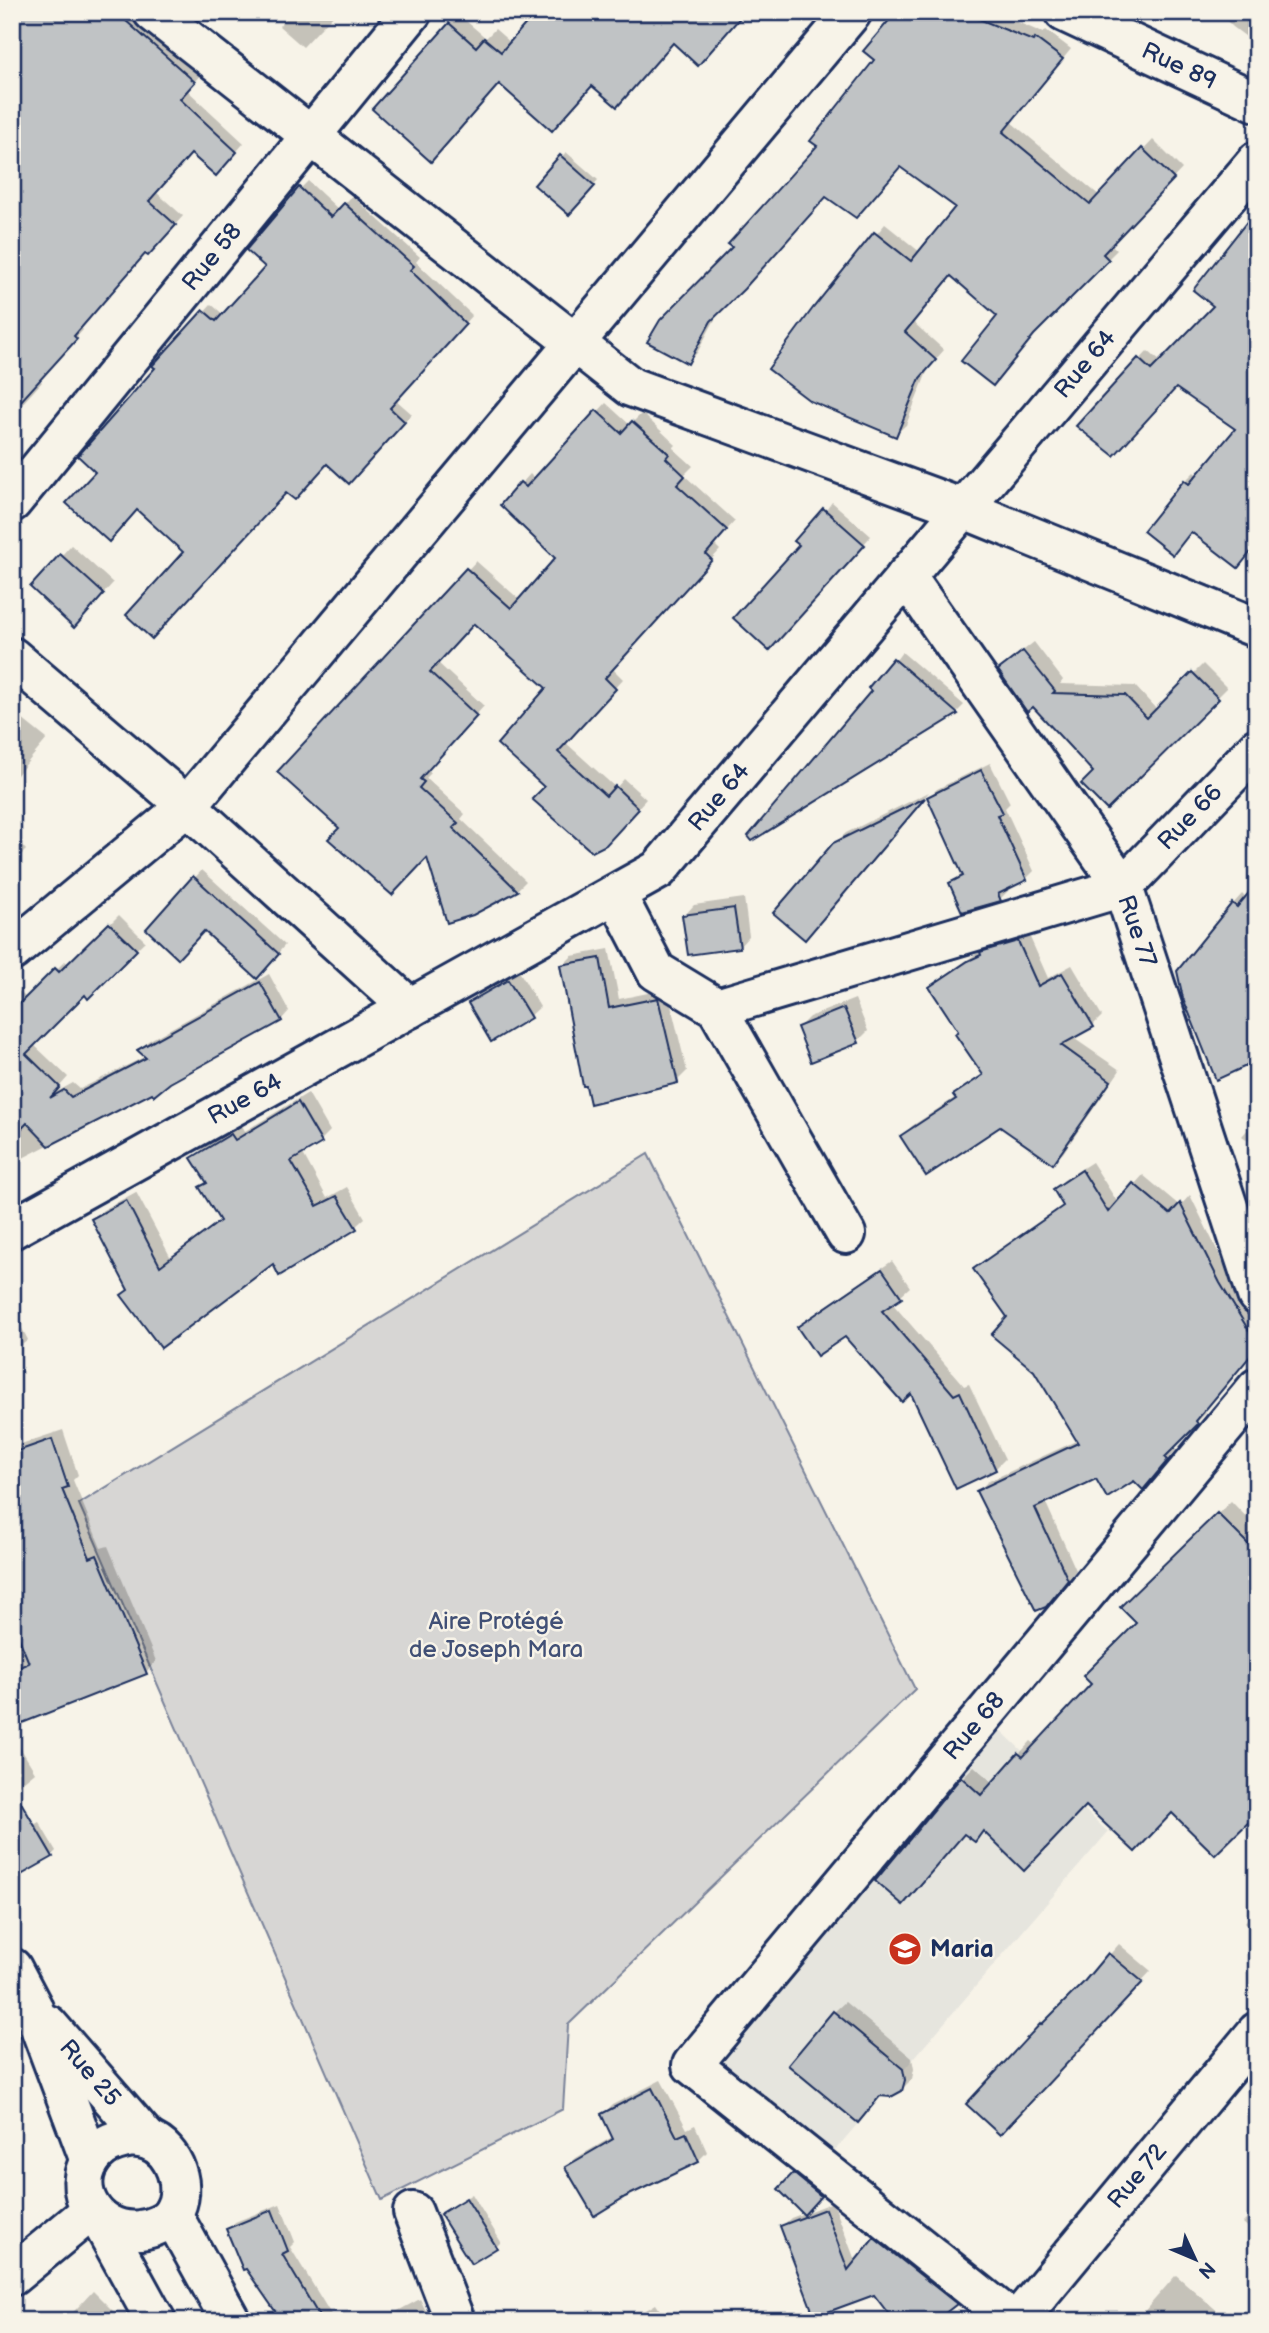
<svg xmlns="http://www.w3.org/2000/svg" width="1269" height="2333" font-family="'Balsamiq Sans',sans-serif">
	<rect width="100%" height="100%" fill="#f7f3e8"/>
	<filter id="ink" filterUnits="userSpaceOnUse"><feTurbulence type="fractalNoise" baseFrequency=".0143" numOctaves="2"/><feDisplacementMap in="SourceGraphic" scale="14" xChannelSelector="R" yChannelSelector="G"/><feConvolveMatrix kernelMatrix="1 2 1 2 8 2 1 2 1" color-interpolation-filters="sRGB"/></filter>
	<g filter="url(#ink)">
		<path fill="#e6e5de" d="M997,1727L1108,1832L824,2163L702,2066Z"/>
		<path fill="#d7d6d4" stroke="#798299" stroke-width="2" d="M648,1154L915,1689L568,2025L563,2109L382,2200L79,1504Z"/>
		<g fill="#0003">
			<path d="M12,12H133L202,73L187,90L244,143L224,166L192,152L156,192L183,216L156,246L146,252L81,327L83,330L39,379L42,382L12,415Z"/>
			<path d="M291,12H336L303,47L279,26Z"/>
			<path d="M898,12H994L1043,33L1046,30L1071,49L1011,122L1100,196L1153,140L1182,169L1111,244L1117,250L1044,323L993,384L1000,316L952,274L913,322L944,350L929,367L906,425L896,434L815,309L885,224L920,252L957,207L900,165L827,195L720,310L697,353L688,362L734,247L820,146L876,60Z"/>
			<path d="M1218,12H1257V45L1233,27Z"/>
			<path d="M459,15L486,38L495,29L511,43L674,41L592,84L500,82L374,109Z"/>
			<path d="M566,152L598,180L569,213L537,185Z"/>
			<path d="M308,181L339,210L352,196L420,257L416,262L472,315L396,400L412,414L356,474L327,462L287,490L186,552L97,472L158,368L155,366L211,304L224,315L268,267L301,188Z"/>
			<path d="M1257,213V557L1250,552L1192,530L1173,553L1146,531L1185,481L1194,472L1198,476L1238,429L1176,386L1078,426L1148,351L1161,362L1215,306Z"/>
			<path d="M606,403L630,425L642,413L676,445L673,448L693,466L684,475L735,521L714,544L720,550L612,668L623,679L565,742L616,788L624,779L646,799L614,834L547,787L548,688L475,621L437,662L484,706L427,769L431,773L426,778L465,814L461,819L526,881L517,890L472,913L428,855L341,828L280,772L476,561L520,600L558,558L502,505L530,474L535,479Z"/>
			<path d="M832,502L871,536L777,641L801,545Z"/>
			<path d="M71,545L113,583L84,615L61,556Z"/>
			<path d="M1034,642L1063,680L1060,684L1135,686L1157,710L1203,664L1227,688L1107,808L1095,772L1010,661Z"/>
			<path d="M902,652L964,705L957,712L753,838L873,691Z"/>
			<path d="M12,711L47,739L12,781Z"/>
			<path d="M990,763L1010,803L1005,808L1034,871L1026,879L1006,888L1008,891L1000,899L951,883L963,873L929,797L937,789Z"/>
			<path d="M929,792L883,846L884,847L815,928L834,844L846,833Z"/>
			<path d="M12,834L26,850L12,864Z"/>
			<path d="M202,870L285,945L264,969L204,929H148Z"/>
			<path d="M1242,894L1246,898L1257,1059L1233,904Z"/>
			<path d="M744,898L749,936L739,947L684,916L694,905Z"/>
			<path d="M119,915L145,941L88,996L85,993L33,1044L68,1077L53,1094L73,1083L80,1089L146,1056L140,1050L148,1041L269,974L289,1011L281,1020L153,1091L19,1160L12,1149V993L17,989L27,999L65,961L69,965Z"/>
			<path d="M1028,933L1048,978L1072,965L1102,1016L1093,1025L1072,1037L1120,1070L1063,1153L1053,1162L1001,1124L902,1136L912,1126L956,1097L965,1086L984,1073L960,1031L932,987L941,978L992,943Z"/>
			<path d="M609,949L619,999L667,989L687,1071L677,1081L562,966L572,956Z"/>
			<path d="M519,971L540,1007L529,1017L470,1004L480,993Z"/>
			<path d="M855,999L868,1031L858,1041L799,1027L809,1017Z"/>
			<path d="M308,1093L330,1131L320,1141L302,1152L327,1198L347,1187L365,1218L355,1227L273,1262L129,1289L93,1220L103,1210L136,1192L171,1258L221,1220L201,1187L207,1181L193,1158L203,1148L242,1125L245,1131Z"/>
			<path d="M1257,1119V1147L1242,1136Z"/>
			<path d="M1092,1162L1118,1203L1143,1175L1180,1206L1190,1195L1229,1274L1257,1320V1347L1204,1411L1206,1413L1172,1447L1176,1450L1152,1479L1097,1477L1045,1501L1076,1570L1055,1595L978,1492L987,1482L1078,1440L1009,1317L975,1269L984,1260L1064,1205L1055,1189L1064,1180Z"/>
			<path d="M892,1261L910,1287L892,1303L964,1386L969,1384L1005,1459L995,1469L912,1391L846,1334L800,1327L809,1318Z"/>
			<path d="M12,1309L28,1340L12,1353Z"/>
			<path d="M63,1430L78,1475L73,1480L101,1548L108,1546L156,1661L146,1672L12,1725V1447Z"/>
			<path d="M1231,1501L1257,1528V1851L1253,1815L1087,1804L985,1830L975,1840L962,1778L974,1766L993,1783L1031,1741L1036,1745L1093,1684L1138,1623L1123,1607Z"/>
			<path d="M12,1734L35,1772L12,1791Z"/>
			<path d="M39,1822L56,1851L52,1855L12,1837Z"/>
			<path d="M1257,1909V1932L1245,1922Z"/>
			<path d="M1119,1944L1151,1971L1010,2123L969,2103L1042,2024L1084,1984Z"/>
			<path d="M845,2002L912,2058L914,2069L912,2079L901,2090L881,2094L834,2012Z"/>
			<path d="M661,2080L687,2129L695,2125L707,2152L698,2161L624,2196L567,2167L576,2158L614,2136L603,2114L612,2105Z"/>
			<path d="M799,2170L825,2191L805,2213L833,2202L856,2263L884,2231L963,2295L932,2321L875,2293L814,2311L782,2226L791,2218L804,2213L781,2189Z"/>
			<path d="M472,2194L501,2242L496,2247L447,2210Z"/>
			<path d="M280,2204L295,2242L290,2247L332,2316L327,2321H284L247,2266L228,2230L235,2222Z"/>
			<path d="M1257,2209V2235L1243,2223Z"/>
			<path d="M1176,2275L1229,2321H1150L1142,2314Z"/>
			<path d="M93,2291L114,2312L106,2321H65Z"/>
			<path d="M420,2299L431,2321H379Z"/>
			<path d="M656,2304L667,2321H628Z"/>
		</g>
		<g fill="#c0c3c5" stroke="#1b2f5e" stroke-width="2">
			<path d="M12,12H116L195,82L180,99L237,152L216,176L191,154L149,201L176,225L148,256L145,254L74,336L77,339L12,411Z"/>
			<path d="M536,12H745L698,66L673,43L617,107L592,86L552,131L499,84L431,162L372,109L449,23L476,47L484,38L501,52Z"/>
			<path d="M896,12H962L1033,41L1035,38L1063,59L1003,132L1090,204L1142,148L1174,179L1103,254L1109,260L1034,335L993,386L961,361L997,316L951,276L905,332L936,360L920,378L896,437L810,401L768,369L813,308L874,232L911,261L955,207L900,167L856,218L826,197L744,289L711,321L688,364L647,342L660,320L732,247L728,244L817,146L810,141L874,60L863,51Z"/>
			<path d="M560,155L595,186L569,215L534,185Z"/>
			<path d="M299,187L331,217L344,203L414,266L410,270L466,324L390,408L405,422L349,484L327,464L295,500L286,493L152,639L126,615L183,552L137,510L109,542L66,503L95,472L78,456L155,368L152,366L203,310L216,321L265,267L246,250Z"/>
			<path d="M1257,209V544L1238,568L1191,532L1173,555L1143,531L1184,480L1189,484L1235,429L1176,388L1114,456L1076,426L1138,358L1151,370L1213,306L1193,290Z"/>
			<path d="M596,410L621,433L632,421L669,454L666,458L685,476L677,485L727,530L706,554L712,560L605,678L616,689L558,752L606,796L615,786L639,809L606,845L592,852L532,799L544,787L497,744L546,688L474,624L430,672L477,716L420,779L424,782L419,788L458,823L453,828L518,891L473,915L447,923L427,858L392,895L328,839L339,828L277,772L466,568L511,608L555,558L500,505L520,482L526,487Z"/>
			<path d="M823,508L865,545L769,651L733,618L799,545L794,541Z"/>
			<path d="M60,554L104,594L74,628L30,587Z"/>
			<path d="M1023,651L1055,691L1053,693L1125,695L1147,718L1192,672L1219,699L1107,810L1081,784L1093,772L1033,707L1027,712L998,670Z"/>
			<path d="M893,658L958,714L752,841L748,836L871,691L868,688Z"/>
			<path d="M981,770L1003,813L997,815L1027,880L998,894L1001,901L962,912L949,883L963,876L927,797Z"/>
			<path d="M925,798L805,940L773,913L833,843Z"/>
			<path d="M193,876L279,954L257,979L204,931L178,959L146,929Z"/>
			<path d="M1257,883V1061L1216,1080L1183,998L1177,971L1232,903L1237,907Z"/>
			<path d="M734,908L740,948L688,955L682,915Z"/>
			<path d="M109,923L137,950L88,999L85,995L26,1054L60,1087L50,1098L64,1090L71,1097L146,1058L137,1050L260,982L282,1021L170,1083L154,1096L152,1093L49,1146L27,1123L12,1139V1011L55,968L59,972Z"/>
			<path d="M1018,941L1038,986L1062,973L1094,1027L1061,1045L1111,1081L1053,1164L1000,1127L926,1176L900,1136L956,1099L953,1095L983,1075L955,1034L958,1031L929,987L968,961L981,955L980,952Z"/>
			<path d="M600,958L609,1008L658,998L678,1083L590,1104L586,1086H583L560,965Z"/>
			<path d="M508,980L531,1018L491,1042L468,1003Z"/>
			<path d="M844,1008L859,1043L811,1062L797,1027Z"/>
			<path d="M298,1102L322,1143L291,1161L317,1206L337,1196L357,1229L279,1276L273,1264L161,1348L121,1295L128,1290L91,1219L126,1200L160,1266L220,1221L199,1187L207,1183L191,1158L231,1134L235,1140Z"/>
			<path d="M1082,1170L1108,1212L1133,1183L1170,1214L1180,1203L1220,1283L1257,1344V1348L1196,1421L1198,1424L1165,1457L1168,1460L1143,1490L1134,1481L1107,1498L1096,1479L1035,1508L1068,1580L1046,1607L1036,1611L976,1491L1078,1443L1034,1371L991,1335L1007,1317L973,1269L1063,1206L1053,1189Z"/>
			<path d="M882,1269L902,1298L882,1311L954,1395L960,1392L996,1470L956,1489L911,1394L902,1402L845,1337L817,1356L797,1327Z"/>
			<path d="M52,1439L68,1487L62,1489L90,1558L97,1555L147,1674L12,1727V1670L29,1663L12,1621V1453Z"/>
			<path d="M1217,1513L1257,1553V1814L1215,1855L1172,1813L1135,1852L1086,1806L1024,1871L983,1831L975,1842L964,1834L903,1905L875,1881L961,1777L981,1795L1018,1753L1023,1757L1091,1684L1083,1676L1136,1623L1120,1607Z"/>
			<path d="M12,1787L53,1857L12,1880Z"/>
			<path d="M1108,1953L1143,1982L1000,2135L966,2104L1041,2023L1042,2024L1083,1983Z"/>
			<path d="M833,2011L903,2069L905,2080L902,2091L891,2097L880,2096L858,2123L788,2065Z"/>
			<path d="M652,2088L677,2137L686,2133L699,2162L625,2197L594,2216L565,2167L613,2139L601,2114Z"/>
			<path d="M793,2173L821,2196L804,2215L778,2189Z"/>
			<path d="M466,2198L497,2248L471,2264L440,2214Z"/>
			<path d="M825,2209L848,2270L874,2238L957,2304L935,2321H894L874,2295L803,2321L812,2310L780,2226Z"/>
			<path d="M272,2210L288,2251L282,2254L322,2321H282L246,2269L243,2270L226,2229Z"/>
		</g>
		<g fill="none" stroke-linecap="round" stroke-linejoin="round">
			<defs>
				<g id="street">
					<path d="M153,12L631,387L964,509L1257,628"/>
					<path d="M1064,12L1257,102"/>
					<path d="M12,502L412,12"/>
					<path d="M906,576L1123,887L1257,1295"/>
					<path d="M12,657L187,806L410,1008"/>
					<path d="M616,894L656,971L717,1008L846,1234"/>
					<path d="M12,951L187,806L852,12"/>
					<path d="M717,1008L1123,887L1257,748"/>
					<path d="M12,1229L658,870L1257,161"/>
					<path d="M413,2212L455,2321"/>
					<path d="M12,2276L92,2210"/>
					<path d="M1013,2321L692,2065L1257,1388"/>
					<path d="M1017,2321L1257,2032"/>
				</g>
				<g id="secondary">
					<path d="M12,1968L32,2006L90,2161"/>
					<path d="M48,2025L148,2140"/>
					<path d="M132,2137C137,2138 143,2138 148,2140C175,2150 188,2188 173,2213C167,2223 151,2229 140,2230C92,2236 62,2179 102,2148C111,2141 121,2139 132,2137Z"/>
					<path d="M172,2214L231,2321"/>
					<path d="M101,2221L156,2321"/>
				</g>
			</defs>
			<use href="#street" stroke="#1b2f5e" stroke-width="44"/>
			<use href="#secondary" stroke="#1b2f5e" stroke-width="44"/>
			<use href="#street" stroke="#f7f3e8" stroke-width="38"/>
			<use href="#secondary" stroke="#f7f3e8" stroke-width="38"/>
		</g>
	</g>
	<defs>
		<symbol id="school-disc" viewBox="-11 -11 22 22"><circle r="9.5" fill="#c8321e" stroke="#f7f3e8"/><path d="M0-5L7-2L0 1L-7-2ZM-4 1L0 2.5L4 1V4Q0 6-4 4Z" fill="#fff"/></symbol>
	</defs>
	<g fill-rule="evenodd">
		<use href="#school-disc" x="886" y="1930" width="38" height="38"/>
	</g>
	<g text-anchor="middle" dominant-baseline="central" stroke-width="5" stroke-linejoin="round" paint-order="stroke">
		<g font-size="24" fill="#1b2f5e" stroke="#f7f3e8">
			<text transform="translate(1179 66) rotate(25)">Rue 89</text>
			<text transform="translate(212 257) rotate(-51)">Rue 58</text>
			<text transform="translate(1085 364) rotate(-50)">Rue 64</text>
			<text transform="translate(719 797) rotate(-50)">Rue 64</text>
			<text transform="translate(1190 817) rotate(-46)">Rue 66</text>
			<text transform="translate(1137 931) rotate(71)">Rue 77</text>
			<text transform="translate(245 1099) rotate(-29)">Rue 64</text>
			<text transform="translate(974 1726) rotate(-50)">Rue 68</text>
			<text transform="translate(90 2073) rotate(49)">Rue 25</text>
			<text transform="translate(1137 2176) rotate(-50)">Rue 72</text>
		</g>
		<g font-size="24" fill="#415076" stroke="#f7f3e8">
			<text x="496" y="1621">Aire Protégé<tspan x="496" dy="28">de Joseph Mara</tspan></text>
		</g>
		<g font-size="24" font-weight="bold" fill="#1b2f5e" stroke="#f7f3e8" text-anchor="start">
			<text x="930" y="1949">Maria</text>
		</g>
	</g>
	<rect width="1269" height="2333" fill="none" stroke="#f7f3e8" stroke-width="42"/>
	<rect x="21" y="21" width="1227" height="2291" fill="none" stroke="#1b2f5e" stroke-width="2.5" filter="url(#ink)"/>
	<g transform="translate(1195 2259) rotate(134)" stroke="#f7f3e8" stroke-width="5" paint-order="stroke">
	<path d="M0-5L12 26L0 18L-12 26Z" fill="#1b2f5e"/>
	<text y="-10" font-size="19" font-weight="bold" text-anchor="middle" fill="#1b2f5e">N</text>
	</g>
</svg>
